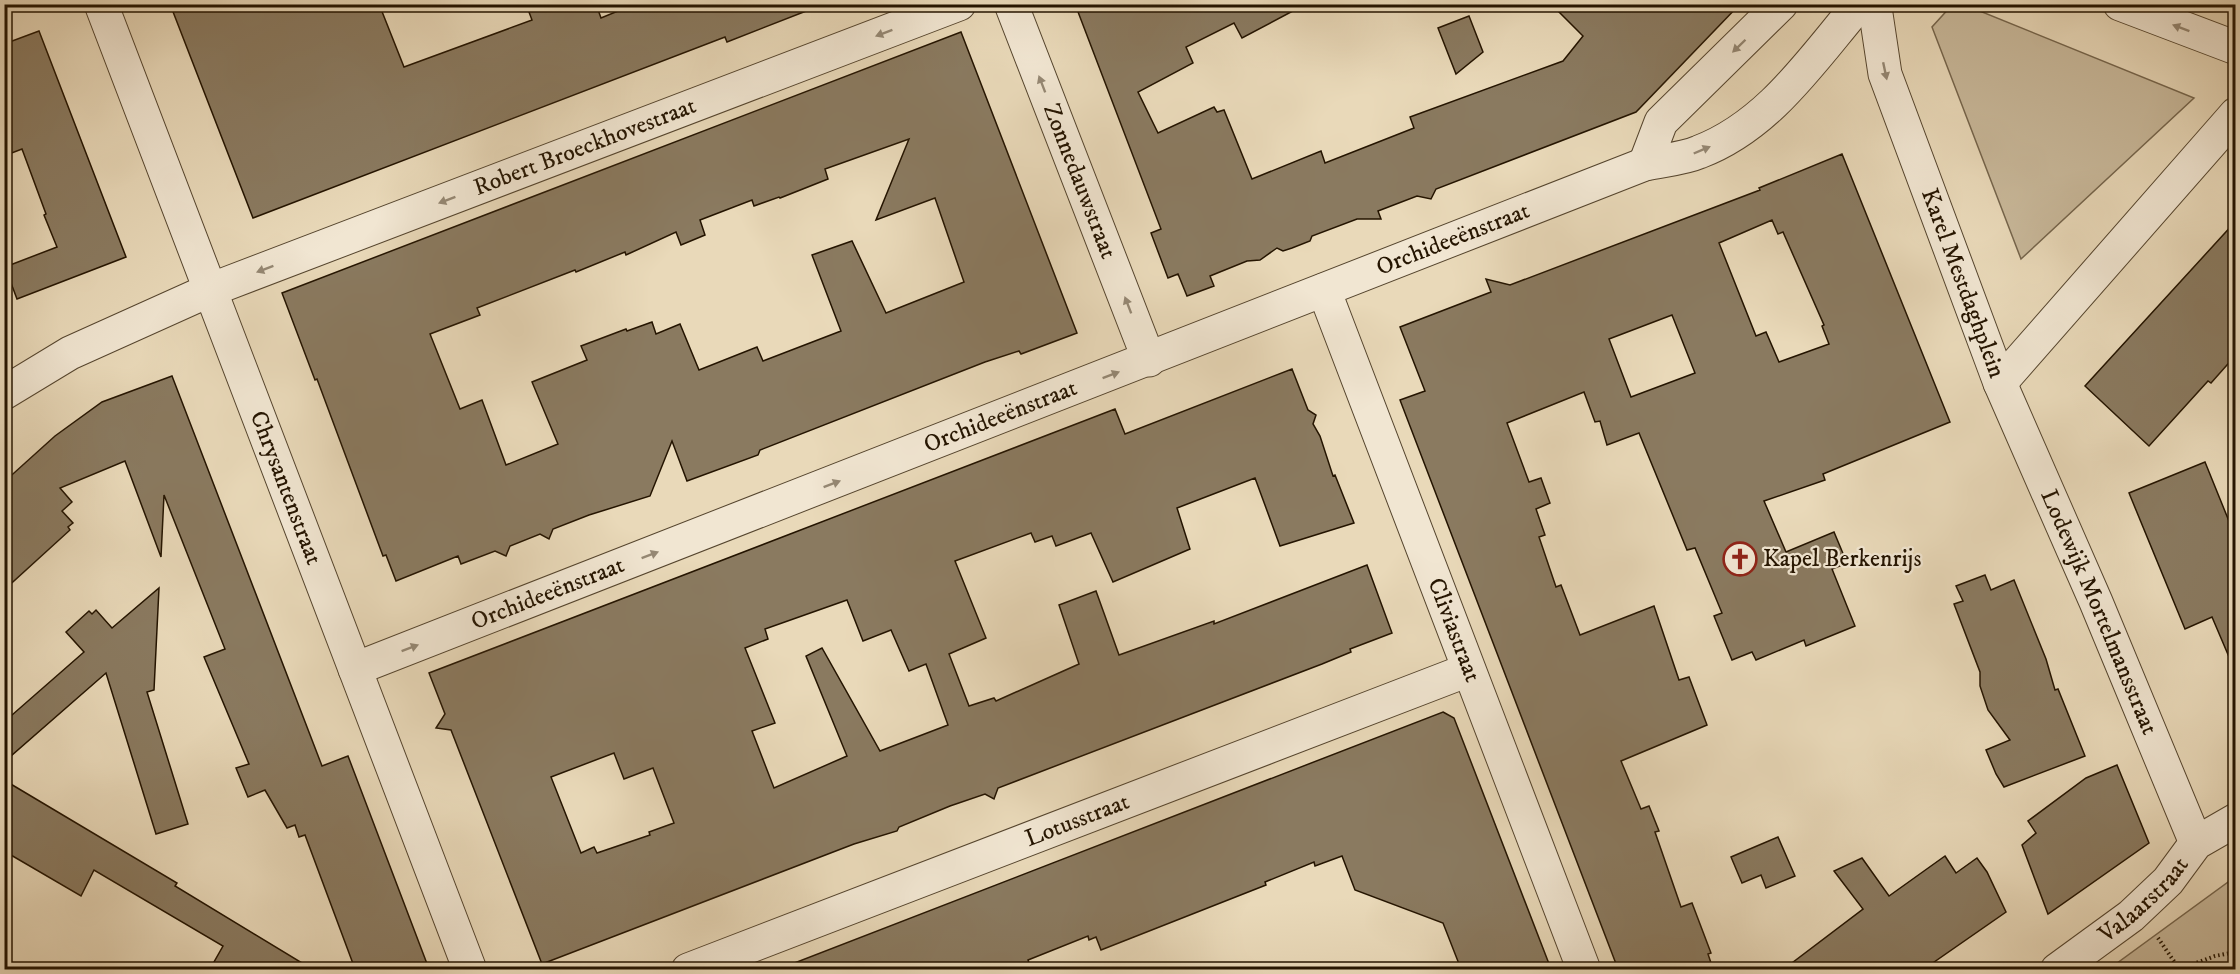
<svg xmlns="http://www.w3.org/2000/svg" width="2240" height="974" font-family="'IM FELL DW Pica',serif">
	<rect width="100%" height="100%" fill="#e9d9b9"/>
	<filter id="stains"><feTurbulence type="fractalNoise" baseFrequency=".00333" numOctaves="4"/><feColorMatrix values="0 0 0 0 .2 0 0 0 0 .09 0 0 0 0 .02 0 0 0 .5 -.17"/></filter>
	<radialGradient id="worn" r=".72"><stop offset=".6" stop-color="#630" stop-opacity="0"/><stop offset="1" stop-color="#630" stop-opacity=".3"/></radialGradient>
	<g fill="#c8b89a" stroke="#76664d" stroke-width="1.5">
		<path d="M1952,5H1965L2194,98L2021,259L1932,27Z"/>
		<path d="M2235,877V969H2109Z"/>
	</g>
	<g fill="#8a7a60" stroke="#241400" stroke-width="1.5" fill-rule="evenodd">
		<path d="M170,4H379L404,67L532,20L526,4H596L601,18L635,4H818L819,6L727,42L725,37L253,218Z"/>
		<path d="M1075,4H1306L1242,38L1234,23L1186,47L1193,63L1138,92L1158,133L1214,107L1217,112L1224,110L1252,179L1321,151L1325,163L1414,128L1410,117L1563,61L1583,36L1551,4H1740L1636,112L1436,189L1431,199L1417,196L1378,211L1381,219H1357L1312,236L1310,241L1292,248L1283,251L1277,248L1260,260L1247,261L1210,276L1214,286L1187,296L1178,274L1168,278L1151,233L1161,229Z"/>
		<path d="M1469,16L1483,52L1456,74L1438,28Z"/>
		<path d="M39,31L126,257L17,299L5,267L57,247L44,215L46,214L22,149L4,156V44Z"/>
		<path d="M961,32L1077,333L1021,354L1019,351L985,362L760,450L758,455L687,481L672,441L650,496L589,515L553,529L549,539L540,534L510,546L506,556L495,551L461,564L458,556L396,581L386,555L383,556L317,379L315,380L282,293ZM909,139L876,220L935,198L964,282L886,313L852,241L812,255L841,331L763,361L757,347L699,370L680,324L656,334L652,322L627,331L626,329L581,346L587,360L532,382L558,444L506,465L482,400L460,409L430,334L480,315L477,308L575,270L576,272L625,252L626,255L676,232L681,245L705,235L700,220L752,200L754,206L779,197L780,198L828,179L825,169Z"/>
		<path d="M1842,154L1950,422L1823,474L1825,480L1764,501L1786,552L1834,532L1847,563L1832,569L1855,626L1806,646L1804,640L1756,660L1752,652L1732,660L1714,616L1722,613L1695,548L1687,550L1639,433L1607,445L1600,421L1595,422L1584,392L1507,423L1529,482L1541,478L1550,503L1536,509L1545,535L1539,537L1556,587L1561,585L1580,635L1654,606L1679,680L1689,677L1707,725L1621,761L1641,809L1649,806L1659,831L1655,832L1681,907L1692,903L1711,953L1708,954L1713,969H1618L1400,400L1425,391L1400,327L1491,292L1486,279L1510,285L1760,190L1759,188ZM1772,220L1778,234L1783,232L1824,325L1822,326L1829,344L1779,362L1766,332L1756,336L1719,243ZM1672,315L1695,373L1631,397L1609,339Z"/>
		<path d="M2235,222V356L2211,383L2208,381L2149,446L2085,386Z"/>
		<path d="M1292,369L1308,410L1316,415L1313,424L1320,436L1333,476L1335,475L1354,523L1280,546L1255,478L1177,508L1190,549L1113,582L1091,533L1056,546L1052,536L1035,542L1031,533L955,561L986,638L949,654L969,706L994,698L996,701L1079,664L1059,605L1096,591L1119,655L1214,621V624L1367,565L1392,633L1350,649L1351,652L1322,664L998,788L994,799L985,794L950,806L899,827L897,831L854,844L542,964L451,730L436,728L445,714L429,673L1115,409L1125,434ZM847,600L863,641L891,630L909,671L926,664L948,725L880,751L822,648L806,656L847,756L774,788L752,731L775,723L745,648L768,639L765,629ZM614,753L624,779L653,768L674,823L649,832L650,835L597,853L594,847L581,853L551,777Z"/>
		<path d="M172,376L322,766L348,756L429,969H355L305,835L299,837L295,825L287,828L265,790L248,797L236,768L249,764L204,657L225,649L164,495L161,557L125,461L60,488L72,502L62,511L73,523L68,527L70,530L4,590V482L55,436L102,402Z"/>
		<path d="M2205,462L2235,536V671L2212,617L2185,629L2129,493Z"/>
		<path d="M1985,575L1991,590L2014,580L2046,659L2055,690L2058,689L2085,756L2004,787L1996,774L1986,750L2010,740L1988,710L1980,686V672L1954,604L1963,601L1956,586Z"/>
		<path d="M159,588L154,690L147,692L188,824L156,834L106,673L4,762V722L84,652L66,632L89,611L92,614L96,610L112,628Z"/>
		<path d="M1443,712L1454,718L1551,969H1461L1443,923L1355,890L1342,856L1315,866L1314,862L1265,882L1266,885L1101,950L1096,937L1089,940L1088,936L1028,960L1031,969H784V967Z"/>
		<path d="M2117,765L2149,843L2048,914L2022,845L2036,833L2028,821L2086,778Z"/>
		<path d="M4,780L177,883L175,886L312,969H210L223,946L94,870L81,896L4,851Z"/>
		<path d="M1778,837L1795,876L1766,888L1761,875L1742,883L1731,857Z"/>
		<path d="M1945,856L1956,873L1977,858L1987,872L2006,912L1924,969H1784L1863,909L1834,871L1862,858L1889,896Z"/>
	</g>
	<g fill="none" stroke-linecap="round" stroke-linejoin="round">
		<defs>
			<g id="street">
				<path id="s1" d="M101,4L470,970"/>
				<path id="s2" d="M1011,4L1149,360"/>
				<path d="M2120,4L2236,48"/>
				<path id="s3" d="M1876,14L1885,74L2000,383L2096,602L2196,843"/>
				<path d="M1645,164L1661,122L1781,4"/>
				<path id="s4" d="M1324,290L1584,970"/>
				<path d="M2000,383L2236,114"/>
				<path id="s5" d="M4,393L70,353L210,290L959,4"/>
				<path id="s6" d="M355,669L1645,164C1663,160 1683,159 1699,152C1765,127 1807,67 1851,14"/>
				<path id="s7" d="M688,970L1468,670"/>
				<path id="s8" d="M2057,970L2131,916L2168,881L2196,843L2236,820"/>
			</g>
		</defs>
		<use href="#street" stroke="#55452e" stroke-width="35"/>
		<g stroke="#241400" stroke-width="4" stroke-dasharray="1.5 3" stroke-linecap="butt">
			<path d="M2158,938L2180,970"/>
			<path d="M2180,969L2215,956L2236,952"/>
		</g>
		<use href="#street" stroke="#f1e6d2" stroke-width="33"/>
	</g>
	<defs><path id="oneway-solid" d="M-6-.8H1V-3.2L6.5 0L1 3.2V.8H-6Z" transform="scale(1.5)"/></defs>
	<g fill="#958874">
		<use href="#oneway-solid" transform="translate(2181 28) rotate(-159)"/>
		<use href="#oneway-solid" transform="translate(884 33) rotate(159)"/>
		<use href="#oneway-solid" transform="translate(1739 46) rotate(136)"/>
		<use href="#oneway-solid" transform="translate(1885 71) rotate(78)"/>
		<use href="#oneway-solid" transform="translate(1042 84) rotate(-111)"/>
		<use href="#oneway-solid" transform="translate(1702 150) rotate(-23)"/>
		<use href="#oneway-solid" transform="translate(447 200) rotate(159)"/>
		<use href="#oneway-solid" transform="translate(265 269) rotate(159)"/>
		<use href="#oneway-solid" transform="translate(1128 305) rotate(-111)"/>
		<use href="#oneway-solid" transform="translate(1111 375) rotate(-21)"/>
		<use href="#oneway-solid" transform="translate(832 484) rotate(-21)"/>
		<use href="#oneway-solid" transform="translate(650 555) rotate(-21)"/>
		<use href="#oneway-solid" transform="translate(410 648) rotate(-21)"/>
	</g>
	<defs>
		<symbol id="church-ring" viewBox="-11 -11 22 22"><circle r="9.5" fill="#f1e6d2" stroke="#8f2418" stroke-width="1.5"/><path d="M-1.2-6h2.4v3.5h3.3v2.4h-3.3V6h-2.4V-.1h-3.3v-2.4h3.3Z" fill="#8f2418"/></symbol>
	</defs>
	<g fill-rule="evenodd">
		<use href="#church-ring" x="1721" y="540" width="38" height="38"/>
	</g>
	<g text-anchor="middle" dominant-baseline="central" stroke-width="4.5" stroke-linejoin="round" paint-order="stroke">
		<g font-size="24" fill="#241400" stroke="#f1e6d2">
			<text stroke="none"><textPath href="#s5" startOffset="632">Robert Broeckhovestraat</textPath></text>
			<text stroke="none"><textPath href="#s2" startOffset="190">Zonnedauwstraat</textPath></text>
			<text stroke="none"><textPath href="#s6" startOffset="1179">Orchideeënstraat</textPath></text>
			<text stroke="none"><textPath href="#s3" startOffset="284">Karel Mestdaghplein</textPath></text>
			<text stroke="none"><textPath href="#s6" startOffset="693">Orchideeënstraat</textPath></text>
			<text stroke="none"><textPath href="#s1" startOffset="518">Chrysantenstraat</textPath></text>
			<text stroke="none"><textPath href="#s6" startOffset="207">Orchideeënstraat</textPath></text>
			<text stroke="none"><textPath href="#s3" startOffset="640">Lodewijk Mortelmansstraat</textPath></text>
			<text stroke="none"><textPath href="#s4" startOffset="364">Cliviastraat</textPath></text>
			<text stroke="none"><textPath href="#s7" startOffset="417">Lotusstraat</textPath></text>
			<text stroke="none"><textPath href="#s8" startOffset="112">Valaarstraat</textPath></text>
		</g>
		<g font-size="24" fill="#241400" stroke="#f1e6d2" text-anchor="start">
			<text x="1763" y="559">Kapel Berkenrijs</text>
		</g>
	</g>
	<rect width="2240" height="974" fill="none" stroke="#e9d9b9" stroke-width="24"/>
	<rect x="6" y="6" width="2228" height="962" fill="none" stroke="#241400" stroke-width="3"/>
	<rect x="12" y="12" width="2216" height="950" fill="none" stroke="#241400" stroke-width="1.5"/>
	<rect width="100%" height="100%" filter="url(#stains)"/>
	<rect width="100%" height="100%" fill="url(#worn)"/>
</svg>
